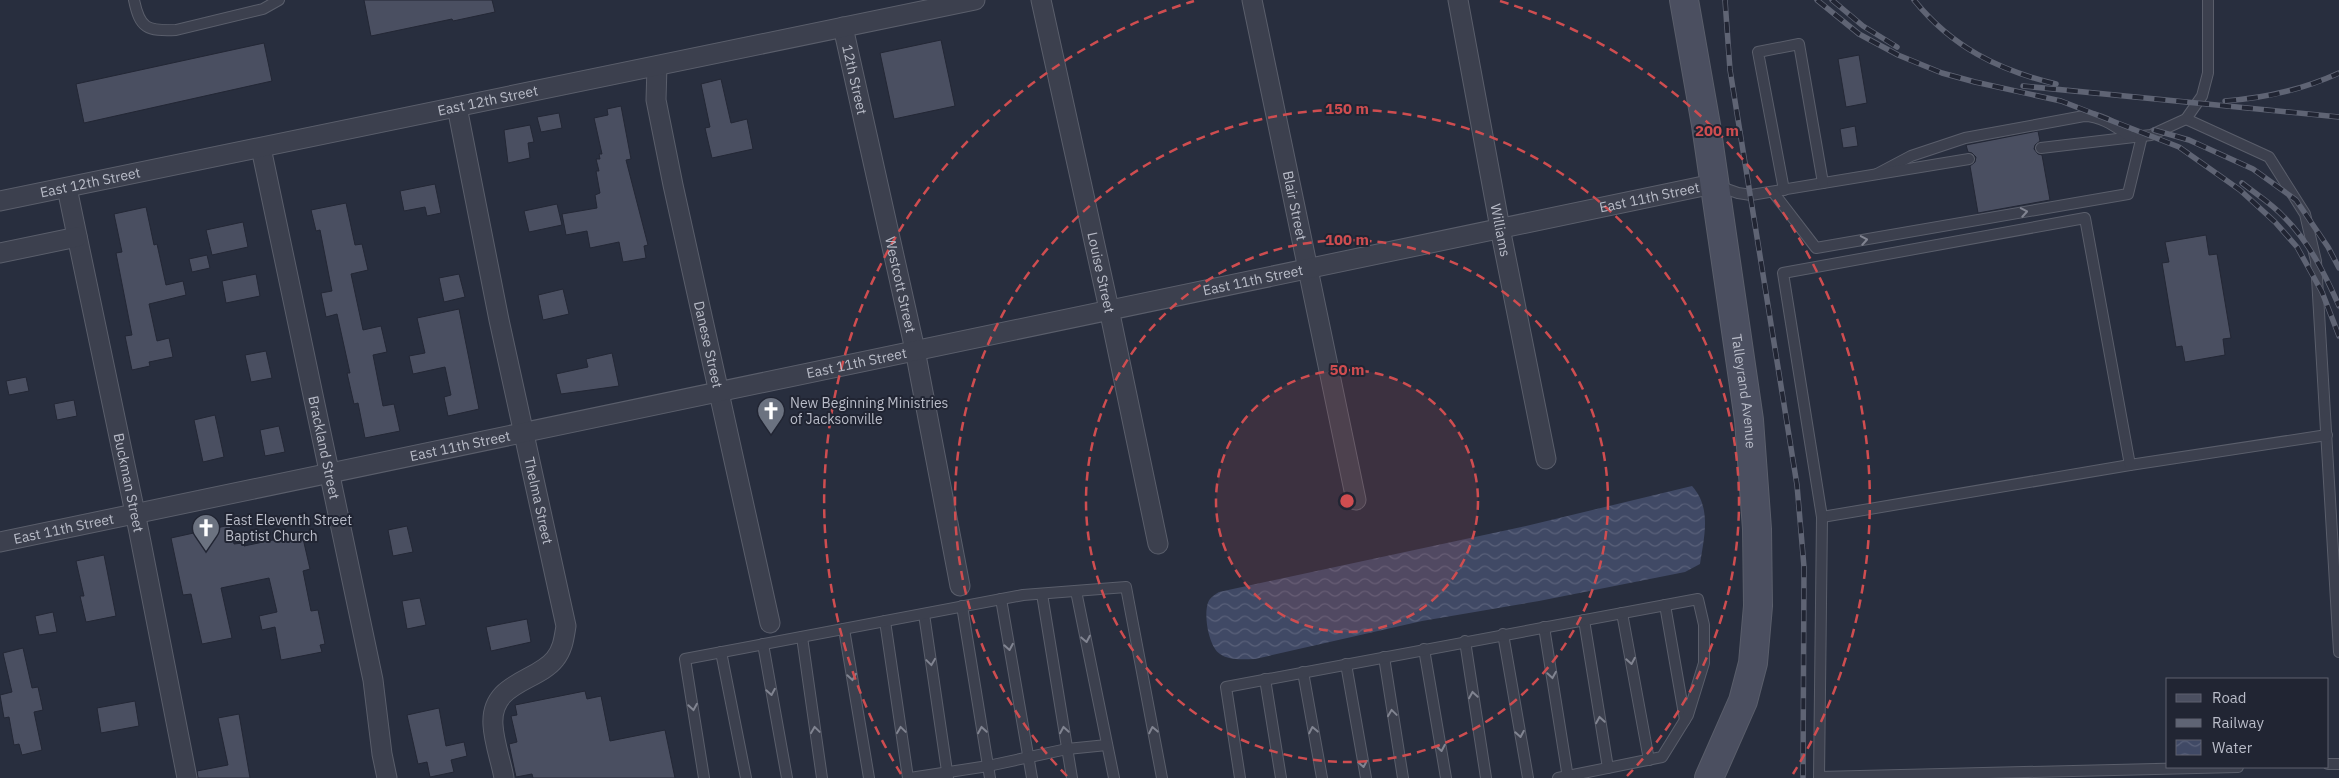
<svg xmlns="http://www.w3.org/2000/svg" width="2339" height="778" font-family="'IBM Plex Sans',sans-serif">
	<defs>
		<pattern id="water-waves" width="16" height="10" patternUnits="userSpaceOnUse" patternTransform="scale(1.25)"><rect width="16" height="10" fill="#404965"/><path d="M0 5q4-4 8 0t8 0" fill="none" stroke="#5a617a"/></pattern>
	</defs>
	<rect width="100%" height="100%" fill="#282e3e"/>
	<path fill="url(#water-waves)" d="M1692,486C1712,508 1704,537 1700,564L1685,572L1539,601L1422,621L1255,659C1243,659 1230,661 1220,654C1208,647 1202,609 1210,599C1212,596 1216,594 1219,592L1526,526Z"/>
	<g fill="#4a4f61" stroke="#232735">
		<path d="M364,0H492L495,12L453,21L452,19L371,36Z"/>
		<path d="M941,40L955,106L894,119L880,53Z"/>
		<path d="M264,43L272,81L84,123L76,84Z"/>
		<path d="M1859,55L1867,103L1846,107L1838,59Z"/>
		<path d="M721,79L731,123L747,119L753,149L712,158L705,128L710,127L701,84Z"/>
		<path d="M621,106L631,159L626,160L648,245L644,246L646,258L623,262L619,242L590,248L587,231L566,235L562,214L597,208L595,195L600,193L596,171H599L596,159H600L599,154H602L594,118L608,115L607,109Z"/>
		<path d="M559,113L562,128L541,132L537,117Z"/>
		<path d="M530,125L534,142L528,143L530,158L508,163L504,130Z"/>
		<path d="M1855,126L1858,146L1843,148L1840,129Z"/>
		<path d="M2038,131L2040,141L2035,145L2034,149L2038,154L2042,155L2050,200L1978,213L1970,166L1975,162L1976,157L1972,153L1968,152L1966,145Z"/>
		<path d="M435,184L441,213L427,216L425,207L404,211L400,191Z"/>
		<path d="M346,203L355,245L362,244L368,270L351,274L363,330L381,326L387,352L373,355L383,406L394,404L400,431L365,438L358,403L354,404L347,373H350L337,314L326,317L321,293L332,291L320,230L316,231L311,210Z"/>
		<path d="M557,204L562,225L529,232L524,211Z"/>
		<path d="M146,207L154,245L157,244L166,285L183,281L186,295L149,304L157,341L169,338L173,357L149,362L150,366L132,370L125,336L132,335L116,253L122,252L114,214Z"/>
		<path d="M243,222L248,247L212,255L206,230Z"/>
		<path d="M2206,235L2209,255L2217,254L2231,338L2223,339L2225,355L2185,362L2182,346L2176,347L2162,263L2169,262L2165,242Z"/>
		<path d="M207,255L210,268L192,272L189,259Z"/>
		<path d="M256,274L260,296L226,303L222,281Z"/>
		<path d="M459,274L465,297L444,302L439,278Z"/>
		<path d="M563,289L569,314L543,320L538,295Z"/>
		<path d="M459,309L479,409L448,416L444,397L451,395L445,367L413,374L409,356L425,353L417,318Z"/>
		<path d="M266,351L272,378L251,382L245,355Z"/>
		<path d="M612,353L619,386L561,394L556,374L588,367L586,359Z"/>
		<path d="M26,377L29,391L9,395L6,381Z"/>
		<path d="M74,400L77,416L57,420L54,404Z"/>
		<path d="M215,415L224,457L203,462L194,420Z"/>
		<path d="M279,426L285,452L265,456L260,430Z"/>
		<path d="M230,525L234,544L243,543L244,546L302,534L310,569L303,571L311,611L318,610L325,644L320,645L322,652L281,660L275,627L262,630L259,616L277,612L269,578L221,588L232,638L202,644L191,594L183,595L171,538Z"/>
		<path d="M407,526L413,552L393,556L388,530Z"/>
		<path d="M104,555L116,616L86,622L80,596H84L76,561Z"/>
		<path d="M420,598L426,625L407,629L402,601Z"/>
		<path d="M53,612L57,632L39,635L35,616Z"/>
		<path d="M527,619L531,642L491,651L486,627Z"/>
		<path d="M23,648L32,688L38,687L43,710L34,712L42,750L22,755L19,744L14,745L9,717L4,718L0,695L12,692L3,653Z"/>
		<path d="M585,691L587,699L601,696L610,741L665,730L675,778H533L532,774L516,777L509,744L517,742L511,716L517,715L515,705Z"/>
		<path d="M135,701L139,726L101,733L97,708Z"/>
		<path d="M439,708L446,746L464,742L467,756L451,760L454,772L430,777L427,762L418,764L407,715Z"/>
		<path d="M239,714L250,778H198L197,771L228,765L218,718Z"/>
	</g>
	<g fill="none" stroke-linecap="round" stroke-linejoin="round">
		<defs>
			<g id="lane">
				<path d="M134,0C140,29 147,31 176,30L263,9L279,0"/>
				<path d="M2186,119L2269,157L2305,214L2316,261L2339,652"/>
				<path d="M2041,148L2151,135L2186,119L2202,96L2208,73V0"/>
				<path d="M1877,174L1911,156L1965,138L2084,116C2102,116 2117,128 2131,137"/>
				<path d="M1718,186L1738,193L1751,195L1969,159"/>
				<path d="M1784,190L1758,52L1799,44L1823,183"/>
				<path d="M1773,192L1816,248L2128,194L2142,136"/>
				<path d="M1822,517L2130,465"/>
				<path d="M1076,591L1114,778"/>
				<path d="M1042,594L1072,778"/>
				<path d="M1001,599L1032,778"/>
				<path d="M1665,605L1685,720"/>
				<path d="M962,606L990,778"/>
				<path d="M1622,613L1649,760"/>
				<path d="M924,614L948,778"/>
				<path d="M1584,620L1608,768"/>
				<path d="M885,621L908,778"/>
				<path d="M1544,627L1568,778"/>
				<path d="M844,629L869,778"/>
				<path d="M1503,634L1528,778"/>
				<path d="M802,637L822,778"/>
				<path d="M1465,641L1486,778"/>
				<path d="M763,644L787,778"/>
				<path d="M1424,649L1446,778"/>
				<path d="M721,652L746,778"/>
				<path d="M1384,657L1403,778"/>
				<path d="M1346,664L1366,778"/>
				<path d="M1303,672L1322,778"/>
				<path d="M1265,679L1281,778"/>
				<path d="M2328,764H2339"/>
				<path d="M2238,767L1819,777L1822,517L1783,273L2085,218L2130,465L2327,435"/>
				<path d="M704,778L685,659L1023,595L1126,587L1162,778"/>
				<path d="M910,778L988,766L1067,749L1107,745"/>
				<path d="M1240,778L1226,687L1698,599L1704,625V663L1688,715L1662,757L1568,776"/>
				<path d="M1558,778L1568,776L1572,778"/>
			</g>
			<g id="street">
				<path id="s1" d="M1041,0L1109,309L1158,544"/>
				<path id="s2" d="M1252,0L1356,500"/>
				<path id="s3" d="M1458,0L1500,228L1546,459"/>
				<path id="s4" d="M843,27L915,350L960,586"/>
				<path id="s5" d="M657,66L656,100L673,185L770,623"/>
				<path id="s6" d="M457,107L499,320L566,626C564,638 563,649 555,659C537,682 490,682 493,725C494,743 501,761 504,778"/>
				<path id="s7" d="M261,148L373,680L382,754L387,778"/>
				<path id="s8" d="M67,188L139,532L187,778"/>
				<path id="s9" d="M0,201L975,0"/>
				<path d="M0,253L77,237"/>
				<path id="s10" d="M0,542L1713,184"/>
			</g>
			<g id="secondary">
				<path id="s11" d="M1684,0L1706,125L1749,420L1757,529L1758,606L1753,663L1743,701L1709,778"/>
			</g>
		</defs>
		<use href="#lane" stroke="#5a5e6b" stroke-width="12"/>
		<use href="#street" stroke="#5a5e6b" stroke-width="21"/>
		<use href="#secondary" stroke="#5a5e6b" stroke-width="30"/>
		<use href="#lane" stroke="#3c404e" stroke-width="10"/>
		<use href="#street" stroke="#3c404e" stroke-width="19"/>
		<use href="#secondary" stroke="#4b4f60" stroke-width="28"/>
		<defs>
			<g id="rail">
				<path d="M1725,0L1730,70L1797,485L1804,567L1803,778"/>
				<path d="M1817,0L1859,34L1898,55L1942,73L1975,82L2061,101L2179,147L2240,190L2275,222L2297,247L2322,292L2339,336"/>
				<path d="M1832,0L1863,26L1897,47"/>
				<path d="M1914,0C1952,47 1998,70 2056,84"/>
				<path d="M2023,86L2339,117"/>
				<path d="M2225,101C2266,98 2302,90 2339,73"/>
				<path d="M2154,130L2189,140L2253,169L2296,200L2328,247L2339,268"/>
				<path d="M2242,183C2256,194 2272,204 2284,217C2309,242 2325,274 2339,306"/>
			</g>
		</defs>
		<use href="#rail" stroke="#5f6474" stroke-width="5.5"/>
		<use href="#rail" stroke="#212533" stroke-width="4" stroke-dasharray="11" stroke-linecap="butt"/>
	</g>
	<defs><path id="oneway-chevron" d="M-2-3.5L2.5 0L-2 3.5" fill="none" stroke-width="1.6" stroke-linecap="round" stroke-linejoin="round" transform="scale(1.25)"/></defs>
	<g stroke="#818491">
		<use href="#oneway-chevron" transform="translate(2024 212) rotate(-10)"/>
		<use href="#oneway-chevron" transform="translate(1864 240) rotate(-10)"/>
		<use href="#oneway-chevron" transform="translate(1086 639) rotate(79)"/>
		<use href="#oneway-chevron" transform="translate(1009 647) rotate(80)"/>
		<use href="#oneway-chevron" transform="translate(1631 661) rotate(80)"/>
		<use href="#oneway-chevron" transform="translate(931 662) rotate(82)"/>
		<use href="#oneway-chevron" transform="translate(1552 675) rotate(81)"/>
		<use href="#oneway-chevron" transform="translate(852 677) rotate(81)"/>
		<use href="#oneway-chevron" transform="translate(771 692) rotate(80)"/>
		<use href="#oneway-chevron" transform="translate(1473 695) rotate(-99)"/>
		<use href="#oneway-chevron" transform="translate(693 707) rotate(81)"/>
		<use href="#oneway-chevron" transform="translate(1392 713) rotate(-98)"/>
		<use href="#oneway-chevron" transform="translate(1600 720) rotate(-99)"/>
		<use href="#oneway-chevron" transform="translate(815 730) rotate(-98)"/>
		<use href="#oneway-chevron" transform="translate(901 730) rotate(-98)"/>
		<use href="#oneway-chevron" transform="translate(982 730) rotate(-99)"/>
		<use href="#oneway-chevron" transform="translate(1064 730) rotate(-99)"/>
		<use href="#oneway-chevron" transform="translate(1153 730) rotate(-101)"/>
		<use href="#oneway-chevron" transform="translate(1313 730) rotate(-101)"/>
		<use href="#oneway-chevron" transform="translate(1520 734) rotate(80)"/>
		<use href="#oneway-chevron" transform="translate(1441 748) rotate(80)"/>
		<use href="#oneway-chevron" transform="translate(1363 764) rotate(80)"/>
	</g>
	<circle cx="1347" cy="501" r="131" fill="#cf4d50" fill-opacity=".12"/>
	<g fill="none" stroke="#cf4d50" stroke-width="2.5" stroke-dasharray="9 6">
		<circle cx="1347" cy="501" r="131"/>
		<circle cx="1347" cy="501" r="261"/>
		<path d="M1067 776A392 392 0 1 1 1627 776"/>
		<path d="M901 774A523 523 0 0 1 1194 1M1500 1A523 523 0 0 1 1793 774"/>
	</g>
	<defs>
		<symbol id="church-pin" viewBox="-11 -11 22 30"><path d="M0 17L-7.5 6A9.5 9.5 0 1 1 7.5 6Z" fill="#6b7280" stroke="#212533"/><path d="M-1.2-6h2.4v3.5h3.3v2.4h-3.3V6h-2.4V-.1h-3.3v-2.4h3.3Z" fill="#fff"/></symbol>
	</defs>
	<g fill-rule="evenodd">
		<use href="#church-pin" x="755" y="395" width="32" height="43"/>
		<use href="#church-pin" x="190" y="512" width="32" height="43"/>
	</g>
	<g text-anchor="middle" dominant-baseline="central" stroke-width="4" stroke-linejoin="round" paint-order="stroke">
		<g font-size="14" fill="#b9bcc8" stroke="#212533">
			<text stroke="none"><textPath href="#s4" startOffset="54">12th Street</textPath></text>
			<text stroke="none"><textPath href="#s9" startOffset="498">East 12th Street</textPath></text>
			<text stroke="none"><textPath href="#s9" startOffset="92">East 12th Street</textPath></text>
			<text stroke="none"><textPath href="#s10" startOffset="1685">East 11th Street</textPath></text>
			<text stroke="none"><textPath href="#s2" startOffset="210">Blair Street</textPath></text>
			<text stroke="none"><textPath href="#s3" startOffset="234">Williams</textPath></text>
			<text stroke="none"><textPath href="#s1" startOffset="279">Louise Street</textPath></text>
			<text stroke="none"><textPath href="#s10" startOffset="1280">East 11th Street</textPath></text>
			<text stroke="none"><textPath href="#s4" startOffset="264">Westcott Street</textPath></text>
			<text stroke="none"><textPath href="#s5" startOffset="284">Danese Street</textPath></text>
			<text stroke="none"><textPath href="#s10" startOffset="875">East 11th Street</textPath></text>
			<text stroke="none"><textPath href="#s11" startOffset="396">Talleyrand Avenue</textPath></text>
			<text stroke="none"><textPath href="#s10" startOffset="470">East 11th Street</textPath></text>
			<text stroke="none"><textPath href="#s7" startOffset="306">Brackland Street</textPath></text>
			<text stroke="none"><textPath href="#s8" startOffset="301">Buckman Street</textPath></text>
			<text stroke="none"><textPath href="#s6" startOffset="402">Thelma Street</textPath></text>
			<text stroke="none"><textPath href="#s10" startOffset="65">East 11th Street</textPath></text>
		</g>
		<g font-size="14" fill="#b9bcc8" stroke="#212533" text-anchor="start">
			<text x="790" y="403">New Beginning Ministries<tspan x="790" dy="16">of Jacksonville</tspan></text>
			<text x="225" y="520">East Eleventh Street<tspan x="225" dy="16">Baptist Church</tspan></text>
		</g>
	</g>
	<circle cx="1347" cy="501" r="8" fill="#cf4d50" stroke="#212533" stroke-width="2.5"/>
	<g font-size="15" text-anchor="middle" font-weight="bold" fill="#cf4d50" stroke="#212533" stroke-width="4" stroke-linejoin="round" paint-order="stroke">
		<text x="1347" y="114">150 m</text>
		<text x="1717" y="136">200 m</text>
		<text x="1347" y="245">100 m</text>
		<text x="1347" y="375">50 m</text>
	</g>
	<rect x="2166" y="678" width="162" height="90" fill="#212533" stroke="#5e616f"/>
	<rect x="2176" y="694" width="25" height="8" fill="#4b4f60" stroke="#5e616f"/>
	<text x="2212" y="703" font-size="15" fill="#b9bcc8">Road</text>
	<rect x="2176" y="719" width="25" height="8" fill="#5f6474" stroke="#5e616f"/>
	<text x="2212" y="728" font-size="15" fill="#b9bcc8">Railway</text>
	<rect x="2176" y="740" width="25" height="15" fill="url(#water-waves)" stroke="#5e616f"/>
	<text x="2212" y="753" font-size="15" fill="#b9bcc8">Water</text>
</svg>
